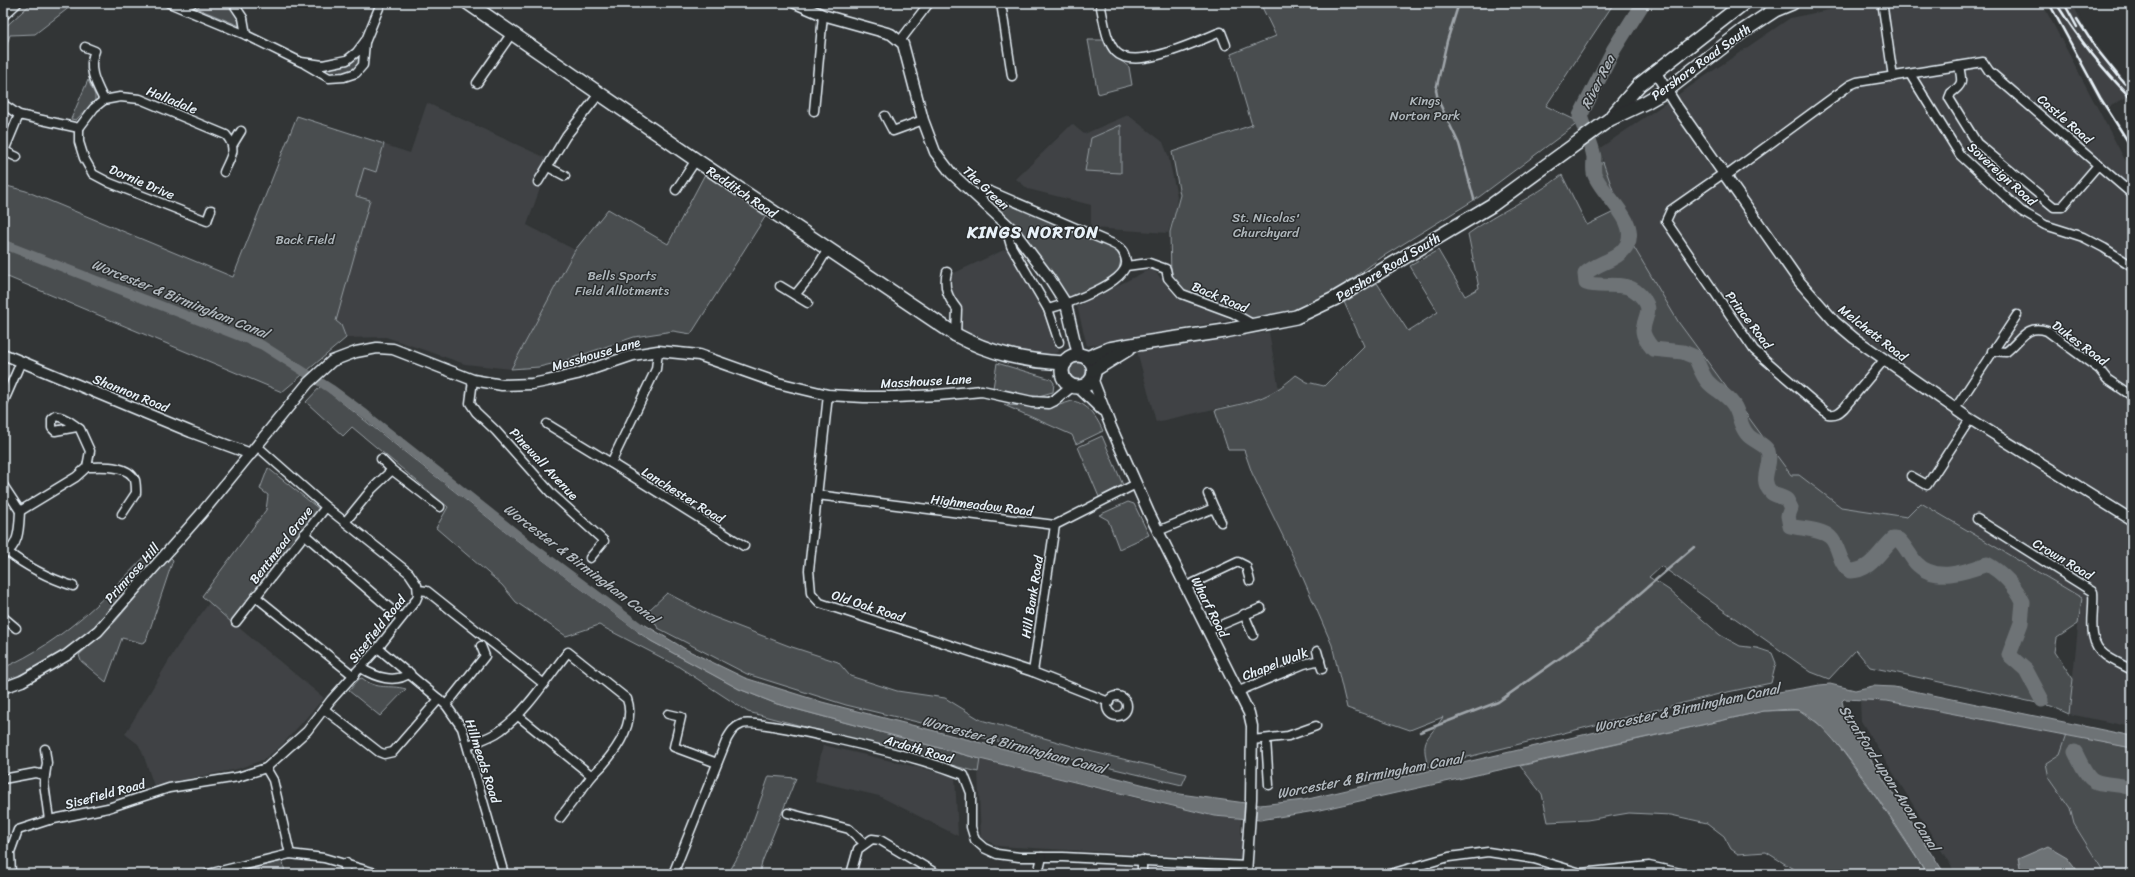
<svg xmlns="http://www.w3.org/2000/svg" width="2135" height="877" font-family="Sriracha,sans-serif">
	<rect width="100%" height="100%" fill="#323536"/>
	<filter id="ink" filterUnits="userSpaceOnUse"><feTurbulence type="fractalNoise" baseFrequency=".025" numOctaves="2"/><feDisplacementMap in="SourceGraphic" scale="8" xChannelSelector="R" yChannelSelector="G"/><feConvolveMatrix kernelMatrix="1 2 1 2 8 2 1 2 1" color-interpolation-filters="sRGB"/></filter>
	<g filter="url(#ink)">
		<g fill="#3f4244">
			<path d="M1862,3H2042L2124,158L2132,169V727L2069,714L2081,598L1921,503L1907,517L1841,507L1799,475H1791L1679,323L1632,244L1603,162L1600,148L1790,18Z"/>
			<path d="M2047,3H2072L2085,28L2110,63L2132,88V94L2104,110Z"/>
			<path d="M427,103L546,158L534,179L542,183L527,225L575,250L511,369L465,364L386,337L346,338L340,325L306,296L297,116L410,153Z"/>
			<path d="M1128,115L1163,142L1168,155L1177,196L1176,209L1168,233L1091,228V205L1028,189L1016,179L1072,124L1084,134Z"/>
			<path d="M1008,248L1048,315L1059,352L1044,357L1025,354L986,343L960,333L953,297L952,274Z"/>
			<path d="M1152,268L1173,292L1226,315L1229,320L1087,346L1077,306Z"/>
			<path d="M1269,332L1279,390L1259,399L1156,422L1137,351Z"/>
			<path d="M209,603L324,698L281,746L263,760L237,769L154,786L142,751L138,744L125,734L177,647Z"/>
			<path d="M1872,699L2067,734L2060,754L2046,763L2049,778L2070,808L2074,824L2105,874H1956L1861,721L1860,700Z"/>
			<path d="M823,745L955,776L958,836L879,796L815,781Z"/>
			<path d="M980,759L1147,801L1214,816L1241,819V860L998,846L981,838L978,772Z"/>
			<path d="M1088,867H1157L1156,874H1087Z"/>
		</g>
		<g fill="#494d4f" stroke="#989fa4">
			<path d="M32,3H75L35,34L10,35L3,57V29Z"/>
			<path d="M204,3L229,4L237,16L240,26L196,8Z"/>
			<path d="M1260,3H1614L1546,106L1573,119L1578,123L1479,197L1382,257L1331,294L1302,309L1255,324L1233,308L1182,290L1171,275L1170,232L1180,195L1172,152L1252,125L1231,54L1276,36Z"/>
			<path d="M366,40L363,65L344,77L315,71L323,65L347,60Z"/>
			<path d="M1088,40H1106L1111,53L1129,67L1132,85L1098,94Z"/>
			<path d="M88,80L95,95V100L76,120L71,119Z"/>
			<path d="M297,116L384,144L376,172L364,168L356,196L370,200L336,321L341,325L346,338L282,392L3,275V185L26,191L233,277Z"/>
			<path d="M1121,125V173L1085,171L1091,138Z"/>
			<path d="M1603,162L1632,244L1679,323L1791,475H1799L1841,507L1907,517L1921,503L2082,598L2078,624L2057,638L2055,652L2073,679L2069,714L2051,706L1870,667L1856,650L1829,679L1811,672L1661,566L1649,577L1669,590L1720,635L1740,646L1757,648L1772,653L1776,663L1771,683L1723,693L1428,767C1420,736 1428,741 1443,717L1410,730L1347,708L1332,645L1299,569L1252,473L1244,450H1228L1215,410C1250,402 1268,400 1296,375L1307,382L1324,386L1364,346L1344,302L1377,283L1408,331L1438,312L1410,266L1438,250L1465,296L1479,288L1468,234C1498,212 1533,198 1562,175L1587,225L1616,211L1602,197L1589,172Z"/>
			<path d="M705,174L767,214L691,334L673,331L634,337L564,361L539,367L511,369L575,250L608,209L668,244Z"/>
			<path d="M1001,199L1071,231L1116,249L1122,255L1118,273L1093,288L1068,298C1048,267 1022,229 994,205Z"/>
			<path d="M997,363L1051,379L1054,383L1053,392L1035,397L993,388Z"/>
			<circle cx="1078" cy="371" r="8"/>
			<path d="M321,386L523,545L651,641L739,689L777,704L980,759L978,772L748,712L676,665L599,625L566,636L516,602L502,585L436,528L448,507L352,427L343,436L306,402Z"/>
			<path d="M1072,401C1088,403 1097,418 1103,431L1076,444L1072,435L1004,405L1053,407Z"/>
			<path d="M1102,436L1123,485L1099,497L1078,447Z"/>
			<path d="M268,468L319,509L231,622L202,596L266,510L268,495L260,489Z"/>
			<path d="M1128,502L1134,504L1149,535L1119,549L1108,520L1099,515Z"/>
			<path d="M152,549L159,555C134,583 110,616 80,640C58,658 30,671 3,682V668C63,642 107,596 152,549Z"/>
			<path d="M170,557L173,560L146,641L142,643L122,638L106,682L81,661L79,655L115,622Z"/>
			<path d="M667,593L711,616L789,646L838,662L850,676L897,691L945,698L981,720L1093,752L1187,774L1182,785L846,705L747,674L658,628L648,611Z"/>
			<path d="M362,678C378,691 388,684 406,689L380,716L349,691L359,679Z"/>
			<path d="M1799,710L1827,730L1877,798L1927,874H1801L1766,852L1738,854L1731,849L1724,836L1707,823L1671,815L1629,813L1587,820L1548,822L1542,794L1520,766L1764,711Z"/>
			<path d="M2067,734L2132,748V874H2105L2074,824L2070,808L2049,778L2046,763L2060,754Z"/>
			<path d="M769,776L796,778L762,862L759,874H728L745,844Z"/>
			<path d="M283,861L285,874H242L241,871Z"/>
		</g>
		<g fill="#6e7376" stroke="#9fa5aa">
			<path d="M642,623L687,650L745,678L822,702L1180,794L1260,805L1304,800L1737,699L1820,685L1830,684L1855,690L1873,686L1894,687L2132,736V748L1887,701L1844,699L1842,701L1847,723L1945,874H1927C1908,843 1829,717 1798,710C1788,708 1774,711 1764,711L1315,811L1260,820L1214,816L980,759L777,704L739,689L651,641L638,632Z"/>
			<path d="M2048,846L2067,857L2080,874H2013L2021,871L2018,859Z"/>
		</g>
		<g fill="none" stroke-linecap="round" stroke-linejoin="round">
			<g stroke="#9fa5aa" stroke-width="2.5">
				<path d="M1459,3L1447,41L1436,90L1438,100L1459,144L1474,199"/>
				<path d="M1420,732L1498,702L1587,639L1694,547"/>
			</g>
			<path stroke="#6e7376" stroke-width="9" d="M3,244L262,345L331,389L365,414L534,548L649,634"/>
			<g stroke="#6e7376" stroke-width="15">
				<path d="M1643,3L1614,49L1580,116C1584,129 1592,144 1594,157C1594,162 1593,168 1594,173C1600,194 1640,220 1627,245C1618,261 1597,262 1585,274L1586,283C1602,289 1625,279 1639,294C1655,310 1645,313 1643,330C1643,337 1649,344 1653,349L1683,352L1695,357C1699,365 1702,376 1708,382C1715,390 1726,394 1733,404C1740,413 1739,425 1747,434C1752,441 1764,443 1768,451C1773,465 1758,479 1771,492C1774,496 1782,496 1787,500L1791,508L1788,516L1790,526C1802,529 1821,529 1830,537C1840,546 1838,563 1850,571C1871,571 1879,552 1893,539L1899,540C1906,547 1910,556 1916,563C1935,583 1965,572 1987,564C2002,572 2016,587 2023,602L2021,623L2009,655L2026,670L2042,700"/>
				<path d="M2075,752C2095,794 2094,778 2132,788"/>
			</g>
			<defs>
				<g id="minor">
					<path d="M169,3L246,35L301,62L323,65L347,60L357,52L366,40L381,3"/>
					<path d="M233,3L243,18L246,35"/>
					<path d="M1001,3L1012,76"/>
					<path d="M1100,3C1104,19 1105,40 1116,52C1135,72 1199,40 1221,32L1226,45"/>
					<path d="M178,6L192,3"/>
					<path d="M1883,8L1893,77"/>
					<path d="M900,41L929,3"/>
					<path d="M85,47L95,51C87,68 96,84 104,100"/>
					<path d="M305,64L329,78L344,77L356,73L363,65L365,42"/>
					<path d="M1959,66C1962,81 1964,84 1951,93L1949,98L1977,143L2054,207H2062L2099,164"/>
					<path d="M1910,74L1960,155L2021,211L2045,225L2083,237L2104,248L2132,266"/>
					<path d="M477,83L512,33"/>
					<path d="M3,104L19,115L79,128V142L84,158L93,174L110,183L207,221L211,210"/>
					<path d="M814,111L823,15"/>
					<path d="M885,116L893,131L923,120"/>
					<path d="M79,128L94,108L104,100L120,97L140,99L226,135C238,149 231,156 224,172"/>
					<path d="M233,144L241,131"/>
					<path d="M17,157L4,151L19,115"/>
					<path d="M548,167L565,176"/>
					<path d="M1724,173L1671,210L1666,221L1754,350L1828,414C1836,415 1839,413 1844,408L1884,360"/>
					<path d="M1726,176L1850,85L1857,82L1983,62L1989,71L2132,194"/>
					<path d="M538,182L566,136L599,94"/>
					<path d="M676,190L696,160"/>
					<path d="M976,195L990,191L1111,243C1120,247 1124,250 1126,261C1129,283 1066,304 1048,309L1011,246L1009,239L1013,230"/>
					<path d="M1126,266L1149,263L1166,269L1168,278L1182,294L1233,313L1254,325"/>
					<path d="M947,272C943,287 948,298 957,309L956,335"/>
					<path d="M780,286L808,303"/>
					<path d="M795,295L814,272L828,249"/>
					<path d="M1048,309L1059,342"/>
					<path d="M658,351L656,369L611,463L744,546"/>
					<path d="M1992,351L2006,352C2022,340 2025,324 2047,331L2099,369L2107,379L2132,396"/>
					<path d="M473,380L470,403L476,412L496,431L552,494L604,541L590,558"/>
					<path d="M828,395L809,570L811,593L820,603L1033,672L1109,702"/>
					<path d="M3,403L21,362"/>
					<path d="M1955,409L2017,315"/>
					<path d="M547,424L611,463"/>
					<path d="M257,446L326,507L409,573L417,585L418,595L416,600L378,648L331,700L307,731L266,768L273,780L290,854"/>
					<path d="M381,459L392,470"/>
					<path d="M87,467C101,467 128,464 135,480C136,484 136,489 136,493L122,514"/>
					<path d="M1911,476L1927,485L1970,419"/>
					<path d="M3,485L20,511L76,477L87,467L90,451L80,429C72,423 66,418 56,416L52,419V428L55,431L77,427"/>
					<path d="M1208,494L1214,508"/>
					<path d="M817,495L1055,525L1136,484"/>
					<path d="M1977,519L2093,592C2095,613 2085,641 2105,655C2113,661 2123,665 2132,670"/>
					<path d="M346,521L372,489L392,470L440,507"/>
					<path d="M1158,531L1214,508L1221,522"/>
					<path d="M304,534L401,618"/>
					<path d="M8,552C28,568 49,578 73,586"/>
					<path d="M4,554C20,546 19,526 20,511"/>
					<path d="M1185,587L1238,562L1246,566L1250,581"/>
					<path d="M418,590L427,591L544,684"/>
					<path d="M256,597L354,676"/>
					<path d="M1244,614L1253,635"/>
					<path d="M3,617L16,628"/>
					<path d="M236,622L326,507"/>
					<path d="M1207,631L1261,608"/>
					<path d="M378,648L446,705L462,728L504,874"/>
					<path d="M1317,651L1322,669"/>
					<path d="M361,668C375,677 395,684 410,673"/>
					<path d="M1033,672L1055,525"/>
					<path d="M1239,691L1304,664L1320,660"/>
					<circle cx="1117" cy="706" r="10"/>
					<path d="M446,705L485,656L481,646"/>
					<path d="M324,709L379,752L384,754L393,752L439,699"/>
					<path d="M668,714L681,717L674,747L717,763"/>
					<path d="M1266,739L1269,785"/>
					<path d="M1252,740L1288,736L1316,726"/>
					<path d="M468,745C479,741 492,737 501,730C528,710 547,678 568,652L627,699C637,726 611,758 592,776L517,715"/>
					<path d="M45,749L47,763L45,775"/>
					<path d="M3,779L35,773L45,775L44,783L49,820"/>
					<path d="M788,813L849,829L864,843"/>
					<path d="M560,818L592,776"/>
					<path d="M11,874L10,852L18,830L49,820L108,808L169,788L238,777L266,768"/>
					<path d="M208,874L290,854L324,858L379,874"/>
					<path d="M344,874L346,863"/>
					<path d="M673,874L727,739C731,732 734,727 742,724C758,718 905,755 929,763C941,766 952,771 964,775L971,793V827L975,840L984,848L997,854L1019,857H1063L1247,866"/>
					<path d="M851,874L858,849L872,839L880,840L937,874"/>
					<path d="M1038,874L1042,857"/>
					<path d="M1142,874V860"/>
					<path d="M1390,874L1449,857L1488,852L1534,859L1581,873L1649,866L1685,874"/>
				</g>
				<g id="tertiary">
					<path d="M795,3L823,15L891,34L903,44L923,120L935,152L951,173L1013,230L1050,279L1066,304L1078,355"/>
					<path d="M3,15L16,3"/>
					<path d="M1656,73L1675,104L1799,281L1835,322L1854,338L1970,419L2132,520"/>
					<path d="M3,354L191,432L251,454"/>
					<path d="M1092,378L1111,427L1149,513L1249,713L1252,726L1251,799L1246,874"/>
					<path d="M1078,387L1102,410"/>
					<path d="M3,688L22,681L67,655L98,631L201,514L308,383L332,361L356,352L377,348L393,349L473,380L502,385L532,384L547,381L577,374L633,355L658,351L699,355L778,383L828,395L864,397H895L938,395L982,391L1032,402L1049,403L1055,400L1072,386"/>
				</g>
				<g id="trunk">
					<path d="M468,3L696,160L956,335C991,354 1025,361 1065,363"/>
					<path d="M1612,116L1639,85L1744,3"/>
					<circle cx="1078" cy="371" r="16"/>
					<path d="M1087,358L1109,349L1137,344L1225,331L1296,317L1334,299L1492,205L1610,119L1646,102L1667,90L1743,31L1775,10L1792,3"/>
					<path d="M1094,370L1128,349"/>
				</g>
			</defs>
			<use href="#minor" stroke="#e8f1f8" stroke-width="11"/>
			<use href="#tertiary" stroke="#e8f1f8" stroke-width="13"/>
			<use href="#trunk" stroke="#e8f1f8" stroke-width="16"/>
			<use href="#minor" stroke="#2a2d2e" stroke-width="8"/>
			<use href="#tertiary" stroke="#2a2d2e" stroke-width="10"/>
			<use href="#trunk" stroke="#2a2d2e" stroke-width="13"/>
			<g stroke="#e8f1f8" stroke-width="2.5">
				<path d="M2049,3L2101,99L2132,148"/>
				<path d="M2056,3C2078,38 2103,70 2132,99"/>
				<path d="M2064,3L2077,27"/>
				<path d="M2077,19L2095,47L2124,83"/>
			</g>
		</g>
	</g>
	<g text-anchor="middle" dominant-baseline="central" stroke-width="3" stroke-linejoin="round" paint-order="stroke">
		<g font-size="13" fill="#e8f1f8" stroke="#2a2d2e">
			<text transform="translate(1701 62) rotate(-36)">Pershore Road South</text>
			<text transform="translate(172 100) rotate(22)">Halladale</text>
			<text transform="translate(2065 119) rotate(41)">Castle Road</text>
			<text transform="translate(2002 174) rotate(42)">Sovereign Road</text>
			<text transform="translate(142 182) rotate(23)">Dornie Drive</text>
			<text transform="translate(986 188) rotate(43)">The Green</text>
			<text transform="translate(742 192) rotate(34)">Redditch Road</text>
			<text transform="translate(1388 267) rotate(-31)">Pershore Road South</text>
			<text transform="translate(1220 297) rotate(23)">Back Road</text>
			<text transform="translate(1749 320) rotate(53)">Prince Road</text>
			<text transform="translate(1873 333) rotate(38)">Melchett Road</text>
			<text transform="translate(2080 343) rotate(37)">Dukes Road</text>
			<text transform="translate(596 354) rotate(-16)">Masshouse Lane</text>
			<text transform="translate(926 381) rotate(-3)">Masshouse Lane</text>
			<text transform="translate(131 393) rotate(22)">Shannon Road</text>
			<text transform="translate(544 464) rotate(47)">Pinewall Avenue</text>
			<text transform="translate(683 495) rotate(32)">Lanchester Road</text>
			<text transform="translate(982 505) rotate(7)">Highmeadow Road</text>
			<text transform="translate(281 545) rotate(-52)">Bentmead Grove</text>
			<text transform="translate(2063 559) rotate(31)">Crown Road</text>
			<text transform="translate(132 573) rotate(-48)">Primrose Hill</text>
			<text transform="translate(1032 597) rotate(-81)">Hill Bank Road</text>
			<text transform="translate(868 606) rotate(18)">Old Oak Road</text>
			<text transform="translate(1210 607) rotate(63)">Wharf Road</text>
			<text transform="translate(377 629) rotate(-51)">Sisefield Road</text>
			<text transform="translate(1275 664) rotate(-21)">Chapel Walk</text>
			<text transform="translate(919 749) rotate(16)">Ardath Road</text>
			<text transform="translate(483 761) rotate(72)">Hillmeads Road</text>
			<text transform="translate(105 794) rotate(-15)">Sisefield Road</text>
		</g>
		<g font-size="13" fill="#b0b8bd" stroke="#2a2d2e">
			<text x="1425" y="100">Kings<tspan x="1425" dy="15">Norton Park</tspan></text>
			<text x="1266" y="217">St. Nicolas'<tspan x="1266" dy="15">Churchyard</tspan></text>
			<text x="305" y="239">Back Field</text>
			<text x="622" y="275">Bells Sports<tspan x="622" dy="15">Field Allotments</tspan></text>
		</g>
		<g font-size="14" font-style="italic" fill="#b1b8be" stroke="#2a2d2e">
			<text transform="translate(1598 82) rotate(-63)">River Rea</text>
			<text transform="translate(180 299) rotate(22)">Worcester &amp; Birmingham Canal</text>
			<text transform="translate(581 564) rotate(37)">Worcester &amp; Birmingham Canal</text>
			<text transform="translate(1687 708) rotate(-12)">Worcester &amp; Birmingham Canal</text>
			<text transform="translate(1014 745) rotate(15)">Worcester &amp; Birmingham Canal</text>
			<text transform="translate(1370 776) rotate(-11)">Worcester &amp; Birmingham Canal</text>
			<text transform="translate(1889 778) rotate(57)">Stratford-upon-Avon Canal</text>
		</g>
		<g font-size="17" font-weight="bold" letter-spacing="1" fill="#e8f1f8" stroke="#2a2d2e">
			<text x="1033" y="232">KINGS NORTON</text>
		</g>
	</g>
	<rect width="2135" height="877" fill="none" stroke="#2a2d2e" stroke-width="16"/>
	<rect x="8" y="8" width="2119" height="861" fill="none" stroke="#e8f1f8" stroke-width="1.5" filter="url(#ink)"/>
</svg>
